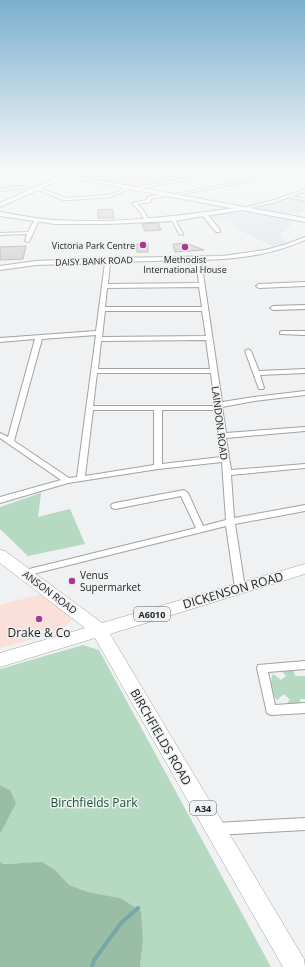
<svg xmlns="http://www.w3.org/2000/svg" width="305" height="967" font-family="'Open Sans',sans-serif">
	<rect width="100%" height="100%" fill="#eff1f2"/>
	<path fill="#fae0d9" d="M42,594L72,619L61,631L0,648V605Z"/>
	<g fill="#dde5ec">
		<path d="M95,170H186L198,176L134,187L76,175Z"/>
		<path d="M293,198L305,201V211L283,214L256,210V208Z"/>
		<path d="M241,212L293,220L288,229L280,234L287,243L274,247L239,230L228,220L215,221L210,216Z"/>
	</g>
	<g fill="#b6d9c1">
		<path d="M41,493L38,517L70,509L85,544L28,556L0,529V507Z"/>
		<path d="M83,645L99,650L271,967H140L143,941L120,898L88,892L68,885L55,870L18,863L3,864L0,861V834L10,790L0,785V669Z"/>
		<path d="M293,668L295,676H305V699H300L301,707L284,706L290,700L284,694L277,700C272,695 269,680 273,674L281,680L286,676L281,670Z"/>
	</g>
	<g fill="#9abda5">
		<path d="M0,785L10,790L16,803L0,834Z"/>
		<path d="M0,861L3,864L42,862L55,870L69,885L88,892L120,898L141,911L143,941L140,967H0Z"/>
	</g>
	<g fill="none" stroke-linecap="round" stroke-linejoin="round">
		<path stroke="#78a7a7" stroke-width="4" d="M92,967L94,960L121,923L138,908"/>
	</g>
	<g fill="#ceced0" stroke="#a3a3a4">
		<path d="M109,209L113,210L114,218H98V210Z"/>
		<path d="M158,223L161,230L145,231L142,224Z"/>
		<path d="M186,243L204,250L175,252L173,244Z"/>
		<rect x="137" y="244" width="11" height="8"/>
		<path d="M26,246L23,259L0,260V247Z"/>
	</g>
	<g fill="none" stroke-linecap="round" stroke-linejoin="round">
		<defs>
			<g id="minor">
				<path d="M221,172L222,174L143,188L136,191L134,190L142,186Z"/>
				<path d="M284,172L285,174L168,197L166,196Z"/>
				<path d="M19,186L36,190L34,191L19,188L3,191L0,190V188L3,189Z"/>
				<path d="M37,187L65,198L109,195L128,187L131,188L110,197L70,200H63L36,189Z"/>
				<path d="M305,189V191L293,196L305,199V201L289,197L276,202L241,210L239,209L274,200Z"/>
				<path d="M163,194L165,195L164,196L151,199V202L137,204L144,211L149,221H145L140,212L132,203L147,200V197Z"/>
				<path d="M203,214H207L220,230V232H216L203,216Z"/>
				<path d="M171,218L175,219L183,234V235L179,234Z"/>
				<path d="M35,219L39,220L29,242L25,241L27,234L0,235V233L28,232Z"/>
				<path d="M305,237V240C272,255 237,259 201,260L222,402L254,397L305,391V395L254,401L222,407L226,433L305,427V431L226,438L231,470L305,464V468L231,475L234,518L305,505V511L235,524L245,588L243,591L240,592L237,591L235,588L226,526L25,576L22,575L20,573L22,571L25,570L196,528L181,496L115,509L112,508L111,506L112,504L115,503L184,490L188,493L203,526L226,520L222,462L158,469L68,483L0,503V497L61,480L0,438V433L8,437L35,339L0,342V338L96,331L105,263L36,265L0,270V266L36,261L108,258L223,256L265,250L284,245ZM196,260L199,283L108,284L110,262ZM199,287L202,307H105L107,288ZM105,311H202L206,336L102,337ZM96,335L77,477L69,478L14,441L42,339ZM206,340L210,369H98L101,341ZM97,373H211L215,406H93ZM93,410H154V465L85,476ZM162,410H216L221,457L162,464Z"/>
				<path d="M305,282V286L259,288L256,286L259,284Z"/>
				<path d="M305,305V309L273,310L270,308L273,306Z"/>
				<path d="M282,331H305V335L280,334V332Z"/>
				<path d="M248,349L251,351L259,371L305,369V373L260,375L264,388L263,389H259L245,351Z"/>
				<path d="M305,661V669L268,672L275,705L305,703V713L271,715L267,713L257,668L258,665Z"/>
				<path d="M305,818V830L216,835L212,833L210,829L212,825L216,823Z"/>
			</g>
			<g id="tertiary">
				<path d="M78,170H88L73,174L0,207V203L70,172Z"/>
				<path d="M241,207L243,208V210L173,221L108,224H55L0,216V212C18,215 36,219 55,220C117,224 180,216 241,207Z"/>
			</g>
			<path id="primary" d="M28,170H42L305,218V222Z"/>
			<g id="trunk">
				<path d="M270,170H281L305,176V180Z"/>
				<path d="M0,550L5,551L102,623L305,564V574L110,634L304,959L305,967H283L95,638L0,667V653L85,628L0,563Z"/>
			</g>
		</defs>
		<use href="#minor" stroke="#a1a2a3" stroke-width="2"/>
		<use href="#tertiary" stroke="#a1a2a3" stroke-width="2"/>
		<use href="#primary" stroke="#a1a2a3" stroke-width="2"/>
		<use href="#trunk" stroke="#a1a2a3" stroke-width="1"/>
		<use href="#minor" fill="#fff" fill-rule="evenodd"/>
		<use href="#tertiary" fill="#fff" fill-rule="evenodd"/>
		<use href="#primary" fill="#fff" fill-rule="evenodd"/>
		<use href="#trunk" fill="#fff" fill-rule="evenodd"/>
	</g>
	<linearGradient id="sky" x2="0" y2="1"><stop stop-color="#7bafce"/><stop offset="0.56" stop-color="#f8f9f9"/><stop offset="1" stop-color="#f8f9f9" stop-opacity="0"/></linearGradient>
	<rect width="305" height="306" fill="url(#sky)"/>
	<g fill="#aa3790" stroke="#eff1f2" stroke-width="1.5">
		<circle cx="143" cy="245" r="4"/>
		<circle cx="185" cy="247" r="4"/>
		<circle cx="72" cy="581" r="4"/>
		<circle cx="39" cy="619" r="4"/>
	</g>
	<g text-anchor="middle" dominant-baseline="central" stroke-width="3" stroke-linejoin="round" paint-order="stroke">
		<g font-size="9" fill="#1f2021" stroke="#eff1f2" text-anchor="end">
			<text x="135" y="245">Victoria Park Centre</text>
			<text x="185" y="259" text-anchor="middle">Methodist<tspan x="185" dy="10">International House</tspan></text>
		</g>
		<g font-size="9" fill="#1f2021" stroke="#eff1f2">
			<text transform="translate(94 261) rotate(-2)">DAISY BANK ROAD</text>
		</g>
		<g fill="#eff1f2" stroke="#5d5f60" stroke-width="1">
			<rect x="134" y="607" width="36" height="14" rx="3"/>
			<rect x="190" y="801" width="26" height="14" rx="3"/>
		</g>
		<g font-size="9" font-weight="bold" fill="#1f2021">
			<text x="152" y="614">A6010</text>
			<text x="203" y="808">A34</text>
		</g>
		<g font-size="10" fill="#1f2021" stroke="#eff1f2">
			<text transform="translate(220 423) rotate(83)">LAINDON ROAD</text>
			<text transform="translate(50 592) rotate(37)">ANSON ROAD</text>
		</g>
		<g font-size="10" fill="#1f2021" stroke="#eff1f2" text-anchor="start">
			<text x="80" y="575">Venus<tspan x="80" dy="12">Supermarket</tspan></text>
		</g>
		<g font-size="12" fill="#1f2021" stroke="#eff1f2">
			<text transform="translate(233 590) rotate(-16)">DICKENSON ROAD</text>
			<text transform="translate(161 737) rotate(60)">BIRCHFIELDS ROAD</text>
		</g>
		<g font-size="12" fill="#1f2021" stroke="#eff1f2">
			<text x="39" y="632">Drake &amp; Co</text>
		</g>
		<g font-size="12" fill="#1b5435" stroke="#eff1f2">
			<text x="94" y="802">Birchfields Park</text>
		</g>
	</g>
</svg>
